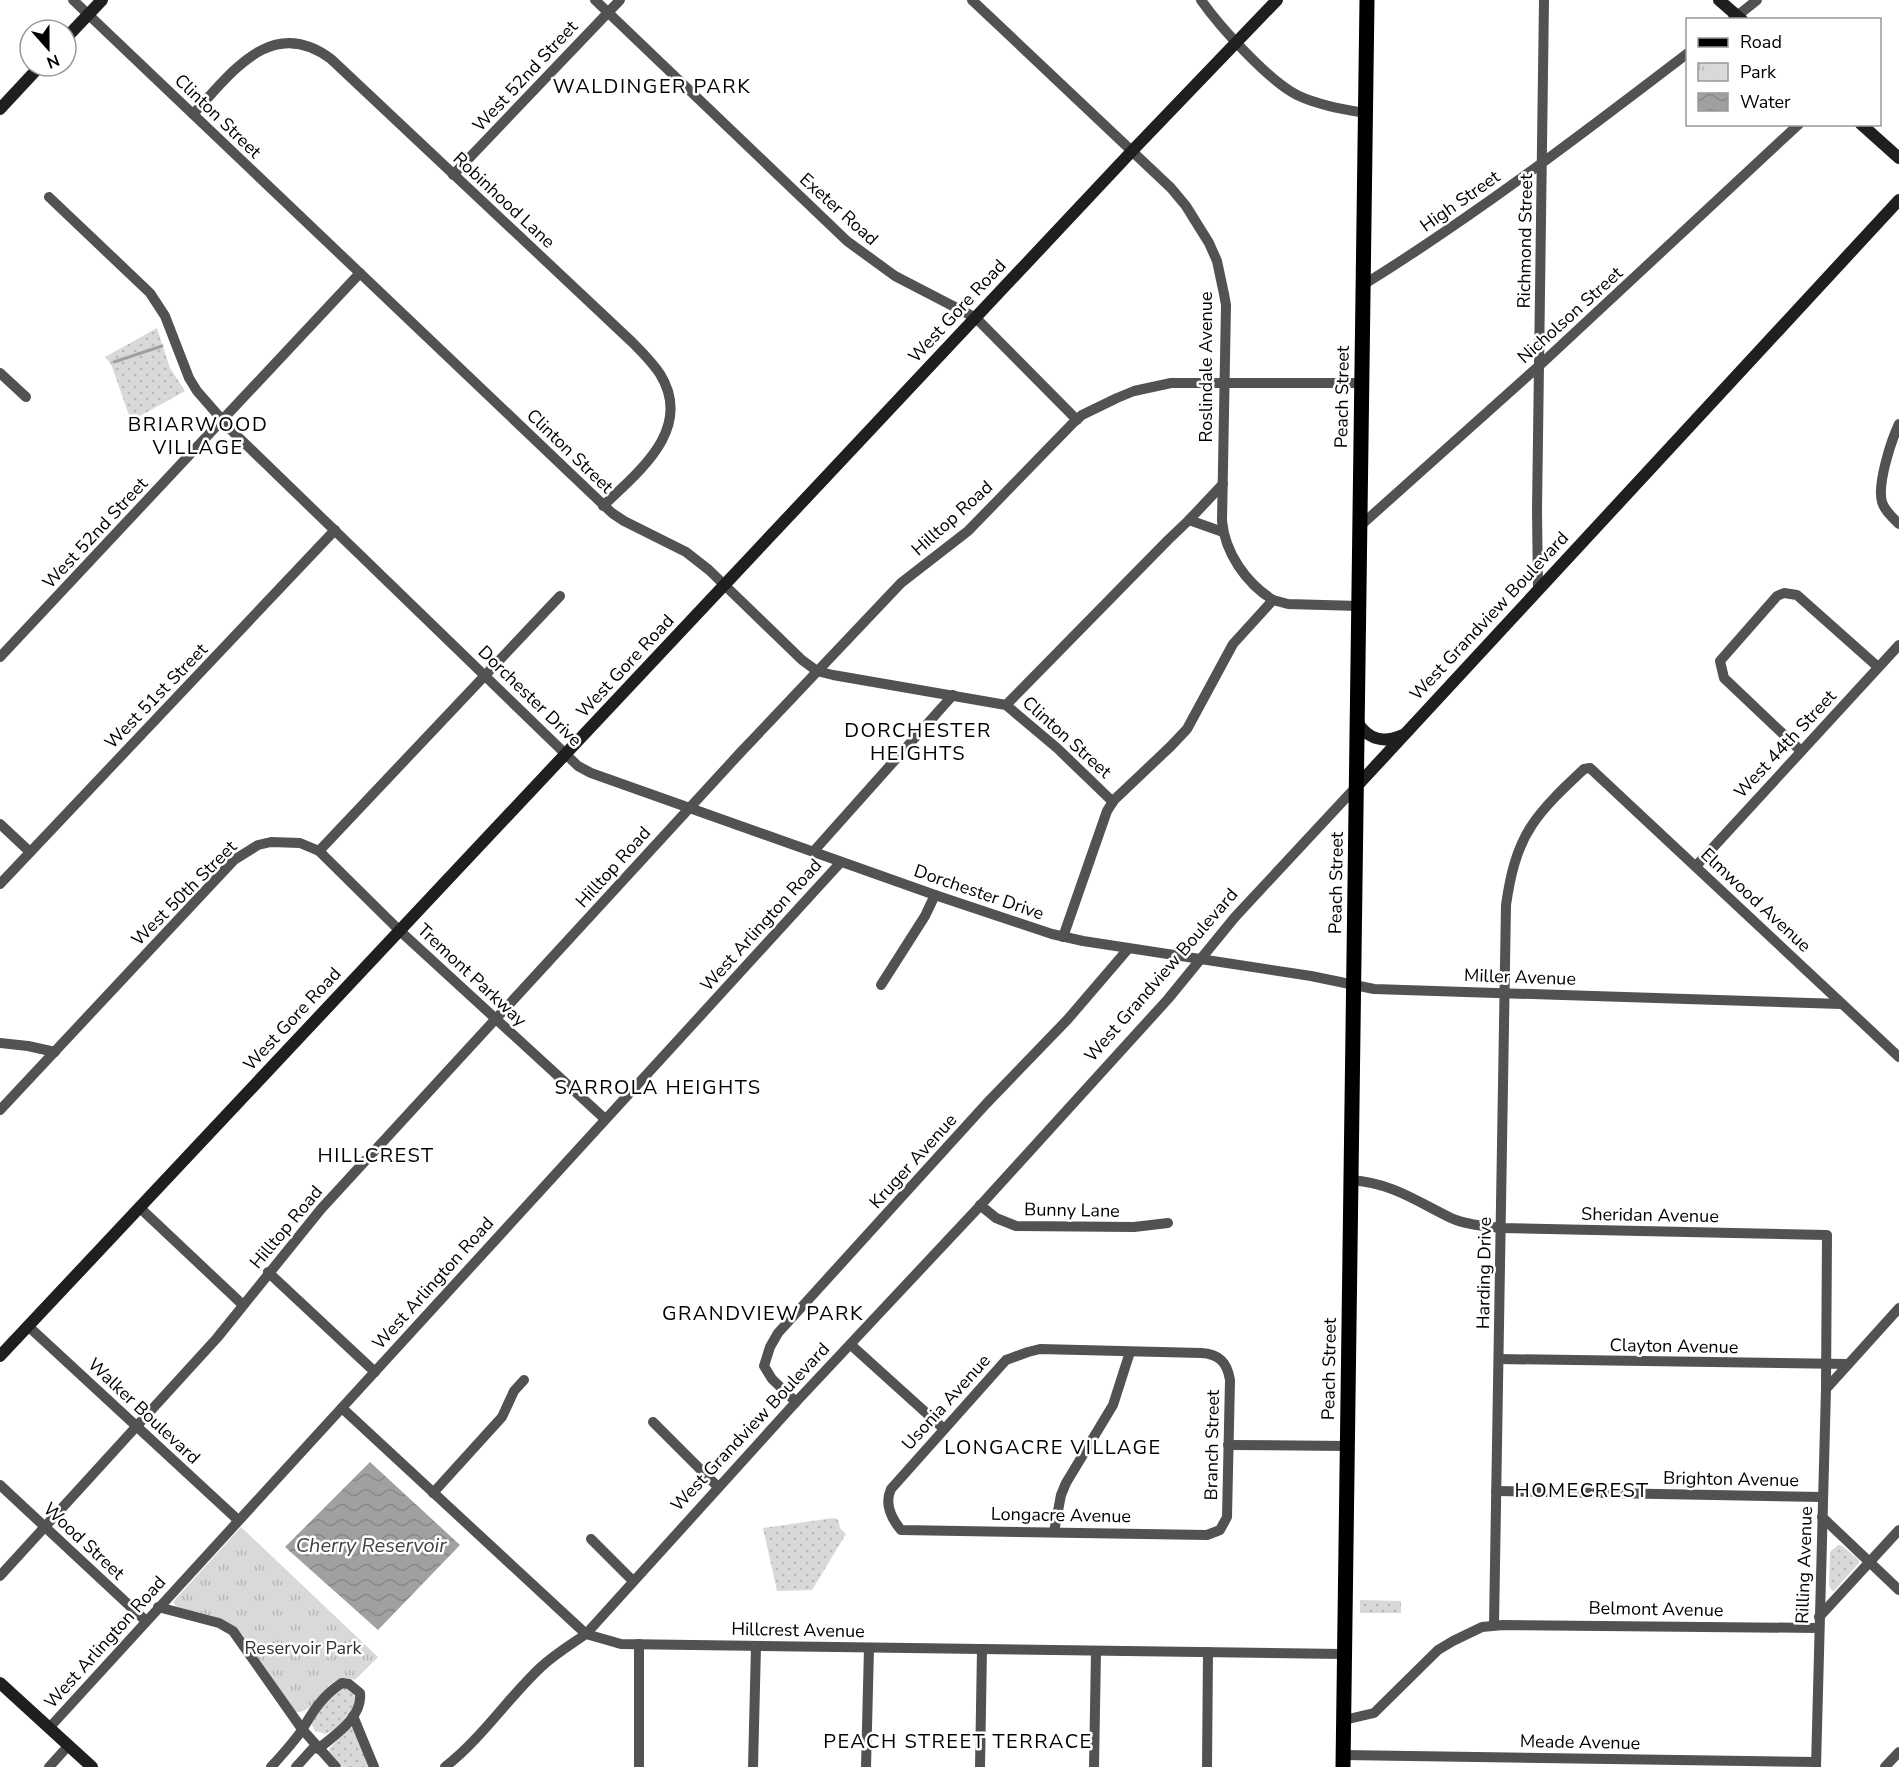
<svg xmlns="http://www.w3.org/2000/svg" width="1899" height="1767" font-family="'Nunito Sans',sans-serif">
	<defs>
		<pattern id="grass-dots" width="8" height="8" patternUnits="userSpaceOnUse" patternTransform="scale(1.5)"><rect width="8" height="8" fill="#d9d9d9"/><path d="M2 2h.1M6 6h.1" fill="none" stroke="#b8b8b8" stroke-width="1.8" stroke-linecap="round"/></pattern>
		<pattern id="park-tufts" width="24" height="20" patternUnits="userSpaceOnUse" patternTransform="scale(1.5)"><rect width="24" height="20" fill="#d9d9d9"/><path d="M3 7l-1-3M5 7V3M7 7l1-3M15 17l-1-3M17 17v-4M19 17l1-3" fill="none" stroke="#b8b8b8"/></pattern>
		<pattern id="water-waves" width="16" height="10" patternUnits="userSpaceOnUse" patternTransform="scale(1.5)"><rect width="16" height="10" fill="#a0a0a0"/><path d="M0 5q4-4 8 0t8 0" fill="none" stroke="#888"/></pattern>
	</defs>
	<rect width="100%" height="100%" fill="#fff"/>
	<g fill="url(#grass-dots)">
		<path d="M157,328L170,368L185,391L131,421L111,364L105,357Z"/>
		<path d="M833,1518L838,1519L840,1528L846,1534L812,1590L777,1591L763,1528Z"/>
		<path d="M1838,1545H1841L1859,1560V1563L1834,1591L1831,1590L1829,1585L1830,1552Z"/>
		<path d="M1360,1600L1401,1601V1613H1360Z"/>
		<path d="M344,1687L350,1689L357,1700C349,1714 341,1727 326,1734L315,1731L311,1723L329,1696Z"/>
		<path d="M349,1728H353L369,1767H343L329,1754V1749Z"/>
	</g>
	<path fill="url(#park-tufts)" d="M241,1527L378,1657L355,1680C322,1670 320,1715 295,1712L242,1634C222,1614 203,1615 177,1607L173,1602Z"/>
	<path fill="url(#water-waves)" d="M370,1462L460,1545L378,1630L285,1547Z"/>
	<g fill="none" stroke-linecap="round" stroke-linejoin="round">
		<path stroke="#a0a0a0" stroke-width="3" d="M114,362L162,346"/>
		<g stroke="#525252" stroke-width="10">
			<path d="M73,0L612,513L624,521L686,552L709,570L802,660L817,671L833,675L1006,705L1057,748L1113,802"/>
			<path d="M595,0L847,241L895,276L976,318L1077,420"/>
			<path d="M972,0L1171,188L1186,206L1209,243L1217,261L1224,294L1226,305L1222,521C1225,553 1246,583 1273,600"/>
			<path d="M1201,0C1220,27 1268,80 1297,95C1318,105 1342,109 1365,113"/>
			<path d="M1732,20L1757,0"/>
			<path d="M193,114C231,74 271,14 331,59L632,342C642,352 652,362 660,374C694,429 639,471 603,506"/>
			<path d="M453,175L620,0"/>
			<path d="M49,197L150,293L165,316L189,378L197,391L231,430L578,766L591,773L935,895L1052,934L1083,941L1311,976L1374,989L1841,1004"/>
			<path d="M1363,285C1476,215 1582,134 1688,53"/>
			<path d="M0,373L26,397"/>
			<path d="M1899,424C1891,441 1877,484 1882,502C1885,511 1892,517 1899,524"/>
			<path d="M1189,520L1223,532"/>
			<path d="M1360,526L1540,365L1799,124"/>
			<path d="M1538,590L1537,511L1544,0"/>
			<path d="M0,657L360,273"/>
			<path d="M1006,705L1168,540L1189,520L1223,484"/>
			<path d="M1801,751L1724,678L1720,661L1777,596L1784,593L1797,595L1878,667"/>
			<path d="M0,824L30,852"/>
			<path d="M319,851L560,596"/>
			<path d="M813,852L953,695"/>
			<path d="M1696,866L1899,645"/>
			<path d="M0,884L335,530"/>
			<path d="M1063,937L1107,811L1114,800L1171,746L1187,729L1233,644L1273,600L1288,604L1359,606"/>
			<path d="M881,985L925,916L935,895"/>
			<path d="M0,1043L28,1046L55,1052"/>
			<path d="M0,1110L234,860L258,845L271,842L300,843L319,851L400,931L605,1119"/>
			<path d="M1351,1180C1392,1183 1416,1201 1451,1218C1466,1225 1485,1226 1501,1228L1827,1235L1826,1389L1816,1767"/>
			<path d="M980,1205L996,1218L1016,1226L1134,1227L1168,1223"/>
			<path d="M139,1207L243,1305"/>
			<path d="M268,1272L375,1372"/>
			<path d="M28,1326L238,1520"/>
			<path d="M851,1345L944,1429"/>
			<path d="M1040,1349L1201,1353C1219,1354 1227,1362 1230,1380L1227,1517L1220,1530L1207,1535L901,1530C891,1518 884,1504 891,1489L1006,1360L1028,1352Z"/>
			<path d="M1499,1359L1848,1364"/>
			<path d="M1826,1389L1899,1308"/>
			<path d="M796,1402L772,1379L764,1366L770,1347L778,1333L986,1104L1068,1019L1128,949"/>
			<path d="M342,1408L586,1634L621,1644L1344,1654"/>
			<path d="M653,1422L718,1487"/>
			<path d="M1228,1445L1347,1446"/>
			<path d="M0,1485L146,1621"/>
			<path d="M1496,1491L1822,1497"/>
			<path d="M433,1493L502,1417L514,1391L524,1380"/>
			<path d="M1822,1517L1899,1590"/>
			<path d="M1054,1532L1061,1495L1066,1483L1113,1405L1130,1352"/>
			<path d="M591,1539L633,1581"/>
			<path d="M0,1576L217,1338L321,1209L740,753L901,583L968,531L1073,423L1082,415L1117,398L1134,391L1171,383H1362"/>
			<path d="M158,1607L219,1623L233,1631L302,1729L336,1767"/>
			<path d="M1819,1617L1899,1530"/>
			<path d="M1494,1625L1506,905C1510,877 1516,849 1532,825C1546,804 1566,786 1584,769L1590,768L1899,1057"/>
			<path d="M353,1716L374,1767"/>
			<path d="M1344,1720L1374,1713L1438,1650L1453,1641L1482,1627L1503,1625L1818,1628"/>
			<path d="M50,1727L841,862"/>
			<path d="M1343,1755L1816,1762"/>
			<path d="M49,1767L69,1745"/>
			<path d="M271,1767C282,1755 293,1743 302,1730C313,1711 323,1695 342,1683L349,1684L360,1693C363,1717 335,1735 318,1749"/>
			<path d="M296,1767L315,1746"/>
			<path d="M445,1767C482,1738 507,1699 541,1667C555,1654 570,1645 586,1634L796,1402L978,1208L1168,999L1235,917L1356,787"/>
			<path d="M639,1767V1644"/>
			<path d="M753,1767L756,1646"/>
			<path d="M866,1767L869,1648"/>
			<path d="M980,1767L982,1649"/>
			<path d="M1094,1767L1096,1651"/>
			<path d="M1207,1767L1208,1652"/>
			<path d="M1885,1767L1899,1752"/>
		</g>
		<g stroke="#1f1f1f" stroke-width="12">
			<path d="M1719,0L1742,20"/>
			<path d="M66,38L102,0"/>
			<path d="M0,109L40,66"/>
			<path d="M1861,124L1899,158"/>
			<path d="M1357,722C1369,740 1383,744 1403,735"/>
			<path d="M1356,787L1899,200"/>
			<path d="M0,1356L1132,151L1277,0"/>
			<path d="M0,1683L92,1767"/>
		</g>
		<path stroke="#000" stroke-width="15" d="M1343,1767L1367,0"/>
	</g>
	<g text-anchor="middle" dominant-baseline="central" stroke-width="5" stroke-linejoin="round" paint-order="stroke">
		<g font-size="18" fill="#000" stroke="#fff">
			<text transform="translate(525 76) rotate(-47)">West 52nd Street</text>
			<text transform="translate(218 116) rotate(44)">Clinton Street</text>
			<text transform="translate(504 200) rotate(43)">Robinhood Lane</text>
			<text transform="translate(1460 201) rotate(-35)">High Street</text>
			<text transform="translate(839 209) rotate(42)">Exeter Road</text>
			<text transform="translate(1525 241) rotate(-89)">Richmond Street</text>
			<text transform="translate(957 311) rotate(-47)">West Gore Road</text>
			<text transform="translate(1570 315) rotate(-42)">Nicholson Street</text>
			<text transform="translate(1206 367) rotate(-90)">Roslindale Avenue</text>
			<text transform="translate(1342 397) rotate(-89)">Peach Street</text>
			<text transform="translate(570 451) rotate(44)">Clinton Street</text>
			<text transform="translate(952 518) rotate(-42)">Hilltop Road</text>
			<text transform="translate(95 533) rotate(-47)">West 52nd Street</text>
			<text transform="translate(1489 616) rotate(-47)">West Grandview Boulevard</text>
			<text transform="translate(625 666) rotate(-47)">West Gore Road</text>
			<text transform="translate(156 696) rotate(-46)">West 51st Street</text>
			<text transform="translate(530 696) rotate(44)">Dorchester Drive</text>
			<text transform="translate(1067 737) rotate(42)">Clinton Street</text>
			<text transform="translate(1785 744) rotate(-47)">West 44th Street</text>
			<text transform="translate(613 867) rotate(-48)">Hilltop Road</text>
			<text transform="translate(1336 883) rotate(-89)">Peach Street</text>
			<text transform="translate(979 892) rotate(19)">Dorchester Drive</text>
			<text transform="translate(184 893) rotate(-45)">West 50th Street</text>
			<text transform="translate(1756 900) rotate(43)">Elmwood Avenue</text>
			<text transform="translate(761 925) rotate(-48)">West Arlington Road</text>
			<text transform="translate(472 975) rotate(43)">Tremont Parkway</text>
			<text transform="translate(1161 975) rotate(-49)">West Grandview Boulevard</text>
			<text transform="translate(1520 977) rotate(2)">Miller Avenue</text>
			<text transform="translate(292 1019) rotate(-47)">West Gore Road</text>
			<text transform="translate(913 1161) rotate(-48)">Kruger Avenue</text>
			<text transform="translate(1072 1210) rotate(1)">Bunny Lane</text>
			<text transform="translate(1650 1215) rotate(1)">Sheridan Avenue</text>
			<text transform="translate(286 1227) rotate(-50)">Hilltop Road</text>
			<text transform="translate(1484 1273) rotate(-89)">Harding Drive</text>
			<text transform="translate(433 1283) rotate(-48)">West Arlington Road</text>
			<text transform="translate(1674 1346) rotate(1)">Clayton Avenue</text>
			<text transform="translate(1329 1369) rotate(-89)">Peach Street</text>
			<text transform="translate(946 1402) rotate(-48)">Usonia Avenue</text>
			<text transform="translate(144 1411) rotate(43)">Walker Boulevard</text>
			<text transform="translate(750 1427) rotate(-47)">West Grandview Boulevard</text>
			<text transform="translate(1212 1445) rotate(-89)">Branch Street</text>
			<text transform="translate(1731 1479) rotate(1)">Brighton Avenue</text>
			<text transform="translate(1061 1515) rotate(1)">Longacre Avenue</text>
			<text transform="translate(84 1541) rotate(43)">Wood Street</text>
			<text transform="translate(1804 1565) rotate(-88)">Rilling Avenue</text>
			<text transform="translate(1656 1609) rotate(1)">Belmont Avenue</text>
			<text transform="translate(798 1630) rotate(1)">Hillcrest Avenue</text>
			<text transform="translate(105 1642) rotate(-48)">West Arlington Road</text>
			<text transform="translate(1580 1742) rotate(1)">Meade Avenue</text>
		</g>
		<g font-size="18" fill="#303030" stroke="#fff">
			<text x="303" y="1648">Reservoir Park</text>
		</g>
		<g font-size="20" letter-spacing="1.5" fill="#000" stroke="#fff">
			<text x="652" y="86">WALDINGER PARK</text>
			<text x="198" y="424">BRIARWOOD<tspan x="198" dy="23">VILLAGE</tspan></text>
			<text x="918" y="730">DORCHESTER<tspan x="918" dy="23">HEIGHTS</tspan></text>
			<text x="658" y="1087">SARROLA HEIGHTS</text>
			<text x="376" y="1155">HILLCREST</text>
			<text x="763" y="1313">GRANDVIEW PARK</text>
			<text x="1053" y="1447">LONGACRE VILLAGE</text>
			<text x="1582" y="1490">HOMECREST</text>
			<text x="958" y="1741">PEACH STREET TERRACE</text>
		</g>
		<g font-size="20" font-style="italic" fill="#414141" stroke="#fff">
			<text x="371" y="1545">Cherry Reservoir</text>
		</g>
	</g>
	<rect x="1686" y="18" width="195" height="108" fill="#ffffff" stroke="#999999" stroke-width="1.5"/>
	<rect x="1698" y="38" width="30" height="9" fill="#000000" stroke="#999999" stroke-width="1.5"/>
	<text x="1740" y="48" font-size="18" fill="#000000">Road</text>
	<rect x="1698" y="63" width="30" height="18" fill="url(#park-tufts)" stroke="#999999" stroke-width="1.5"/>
	<text x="1740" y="78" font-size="18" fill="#000000">Park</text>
	<rect x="1698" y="93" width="30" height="18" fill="url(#water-waves)" stroke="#999999" stroke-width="1.5"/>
	<text x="1740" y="108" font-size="18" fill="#000000">Water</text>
	<g transform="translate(48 48) rotate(159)"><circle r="28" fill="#ffffff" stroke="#999999" stroke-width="1.5"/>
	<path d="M0-4.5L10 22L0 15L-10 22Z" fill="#000000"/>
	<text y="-9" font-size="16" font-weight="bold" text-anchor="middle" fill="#000000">N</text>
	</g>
</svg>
